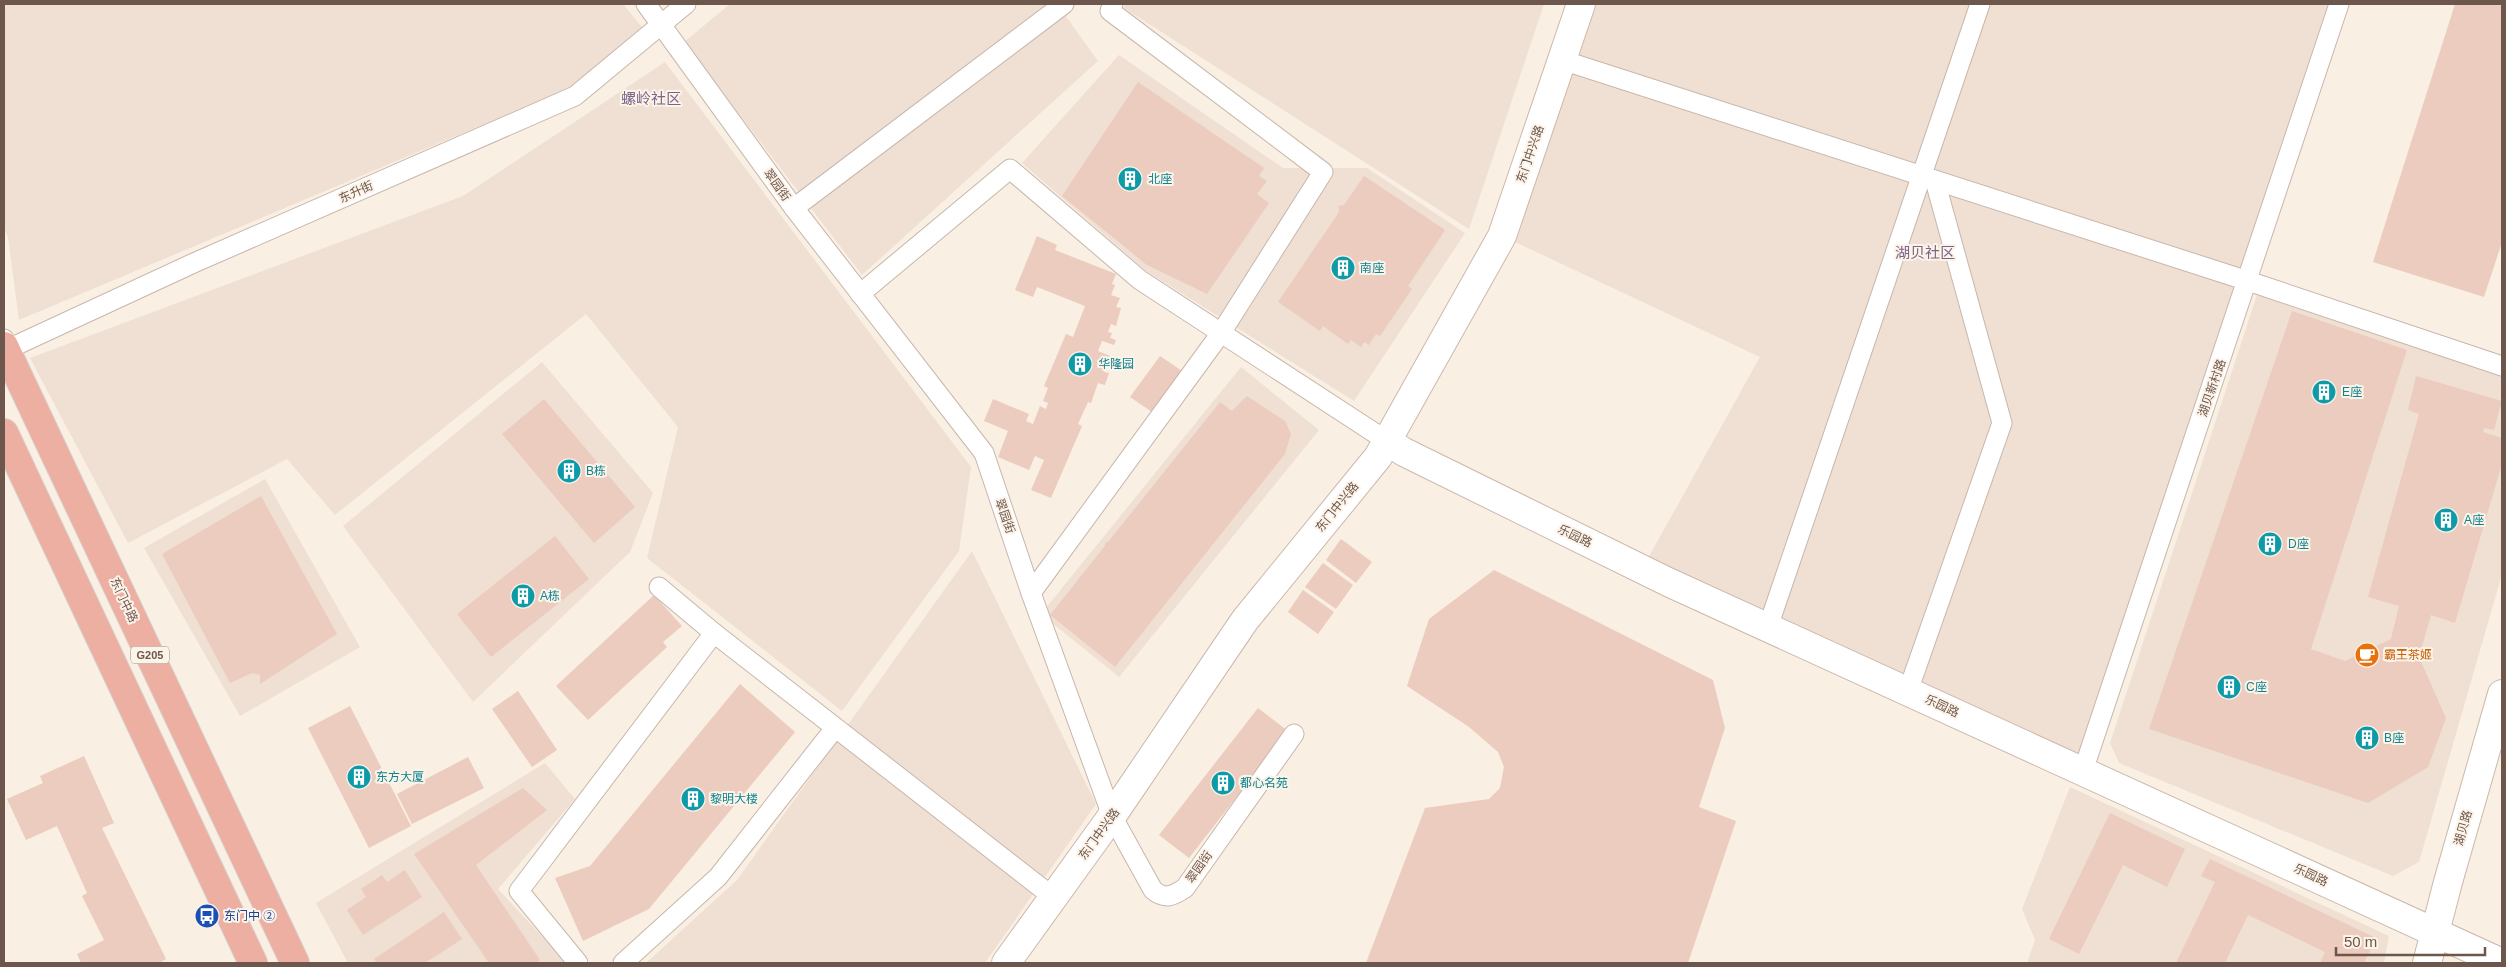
<svg xmlns="http://www.w3.org/2000/svg" width="2506" height="967" font-family="Arial,'Noto Sans SC',sans-serif">
	<rect width="100%" height="100%" fill="#f9efe3"/>
	<g fill="#efe0d3">
		<path d="M4,4H623L642,27L570,88L19,320L8,237L4,227Z"/>
		<path d="M730,4H1057L1098,61L862,275L684,42Z"/>
		<path d="M1126,4H1544L1469,229L1124,8Z"/>
		<path d="M1581,4H2339L2083,771L1642,569L1760,357L1502,236Z"/>
		<path d="M1119,55L1283,168H1367L1465,233L1354,401L1146,271L1022,163Z"/>
		<path d="M665,62L971,467L959,551L842,711L647,558L678,427L586,314L335,515L287,459L128,543L30,358L463,196Z"/>
		<path d="M2257,295L2502,376V574L2419,862L2393,876L2119,763L2110,743Z"/>
		<path d="M542,362L653,493L630,552L473,702L343,526Z"/>
		<path d="M1241,367L1319,430L1119,677L1041,614Z"/>
		<path d="M265,479L360,647L240,716L144,548Z"/>
		<path d="M972,551L1096,804L985,963H646L737,880Z"/>
		<path d="M545,763L575,799L498,889L567,963H348L316,903Z"/>
		<path d="M2070,787L2389,936L2384,963H2027L2035,940L2022,909Z"/>
	</g>
	<g fill="#ebccbe">
		<path d="M2455,4H2496L2502,6V242L2484,297L2373,262Z"/>
		<path d="M1138,82L1264,168L1259,176L1267,181L1257,194L1269,203L1207,294L1147,265L1062,196Z"/>
		<path d="M1364,176L1445,230L1408,286L1412,289L1380,336L1376,334L1369,345L1364,342L1361,347L1351,340L1348,344L1323,326L1320,331L1278,302L1339,212L1338,206L1344,205Z"/>
		<path d="M1037,236L1057,245L1055,250L1116,274L1112,284L1115,285L1111,295L1120,298L1116,307L1121,308L1116,326L1111,324L1108,332L1112,333L1110,338L1116,340L1114,345L1102,341L1098,351L1110,356L1104,372L1109,373L1105,385L1098,383L1091,403L1088,402L1078,424L1082,426L1051,498L1031,490L1044,460L1035,456L1029,470L998,457L1008,431L984,421L993,399L1029,414L1026,421L1033,424L1040,406L1046,409L1048,403L1043,401L1048,388L1044,386L1066,334L1073,337L1085,306L1037,287L1033,297L1015,290Z"/>
		<path d="M2292,311L2407,350L2311,649L2345,661L2391,639L2399,606L2368,597L2419,414L2408,410L2416,376L2502,401L2494,430L2484,428L2483,432L2502,438V464L2455,623L2431,615L2419,657L2446,718L2428,767L2368,803L2149,729Z"/>
		<path d="M1160,356L1185,373L1155,414L1130,397Z"/>
		<path d="M1247,396L1285,421L1291,434L1285,454L1115,667L1050,615L1104,547L1106,542H1108L1220,402L1232,411Z"/>
		<path d="M544,399L635,507L594,543L502,434Z"/>
		<path d="M261,496L337,634L260,684V675L252,673L230,683L162,554Z"/>
		<path d="M555,536L589,579L491,657L457,614Z"/>
		<path d="M1341,539L1372,562L1356,583L1326,560Z"/>
		<path d="M1323,563L1353,585L1336,609L1305,587Z"/>
		<path d="M1494,570L1713,680L1725,728L1699,807L1736,821L1688,963H1366L1425,808L1489,799L1500,788L1504,767L1498,752L1469,727L1407,686L1429,619Z"/>
		<path d="M1303,590L1334,612L1318,634L1288,612Z"/>
		<path d="M654,595L682,626L663,642L667,647L588,720L556,686Z"/>
		<path d="M740,684L795,732L649,909L583,941L555,878L590,866Z"/>
		<path d="M518,691L557,750L532,767L492,709Z"/>
		<path d="M350,706L411,826L369,848L308,728Z"/>
		<path d="M1258,708L1288,731L1189,858L1159,835Z"/>
		<path d="M84,756L114,823L102,828L166,959L159,963H81L77,954L104,940L82,896L87,893L57,826L26,840L7,799L43,783L40,776Z"/>
		<path d="M468,757L484,788L412,824L397,794Z"/>
		<path d="M523,788L547,810L476,865L540,960L537,963H489L414,854Z"/>
		<path d="M2110,813L2185,849L2167,887L2123,865L2079,954L2049,939Z"/>
		<path d="M2210,859L2376,938L2364,963H2320L2325,952L2248,915L2225,963H2176L2215,882L2201,876Z"/>
		<path d="M405,870L422,897L363,935L347,910L366,897L361,889L382,875L387,882Z"/>
		<path d="M444,912L462,939L425,963H377L374,959Z"/>
	</g>
	<g fill="none" stroke-linecap="round" stroke-linejoin="round">
		<defs>
			<g id="street">
				<path d="M646,4L794,208L984,453L1031,593L1112,816L1153,890C1165,900 1173,896 1185,888L1294,734"/>
				<path d="M1562,60L2248,281L2502,366"/>
				<path d="M794,208L1064,4"/>
				<path d="M860,294L1010,169L1140,280L1387,441"/>
				<path d="M4,339L6,350L196,262L575,96L686,4"/>
				<path d="M659,587L714,633"/>
				<path d="M1031,593L1221,333L1323,172L1110,11L1113,4"/>
				<path d="M1768,627L1980,4"/>
				<path d="M1908,691L2002,423L1935,181"/>
				<path d="M2083,771L2339,4"/>
				<path d="M578,963L519,891L714,633L1053,897"/>
				<path d="M623,963L718,877L835,728"/>
			</g>
			<g id="secondary">
				<path d="M1387,441L1404,452L1668,582L2502,963"/>
				<path d="M1006,963L1112,816L1245,620L1378,457L1502,236L1581,4"/>
				<path d="M2427,963L2448,882L2502,694"/>
			</g>
			<g id="highway">
				<path d="M4,346L295,963"/>
				<path d="M4,433L253,963"/>
			</g>
		</defs>
		<use href="#street" stroke="#c8b6ab" stroke-width="21"/>
		<use href="#secondary" stroke="#cdb8ac" stroke-width="30"/>
		<use href="#highway" stroke="#d6d0cd" stroke-width="30"/>
		<use href="#street" stroke="#fff" stroke-width="19"/>
		<use href="#secondary" stroke="#fff" stroke-width="28"/>
		<use href="#highway" stroke="#ecafa1" stroke-width="28"/>
	</g>
	<defs>
		<symbol id="building-disc" viewBox="-11 -11 22 22"><circle r="9.5" fill="#0f9aa8" stroke="#fcf3e9"/><path d="M-4-6H4V6H1V3H-1V6H-4ZM-2.5-4.3h1.7v1.8h-1.7ZM.8-4.3h1.7v1.8H.8ZM-2.5-1h1.7V.8h-1.7ZM.8-1h1.7V.8H.8Z" fill="#fff"/></symbol>
		<symbol id="cafe-disc" viewBox="-11 -11 22 22"><circle r="9.5" fill="#e8710a" stroke="#fcf3e9"/><path d="M-5.5-4.5H6V0H3Q3 3.5 0 3.5H-2.5Q-5.5 3.5-5.5 0ZM3-3.2v2h1.7v-2ZM-6 4.5H4V6H-6Z" fill="#fff"/></symbol>
		<symbol id="bus-disc" viewBox="-11 -11 22 22"><circle r="9.5" fill="#1a4fb4" stroke="#fcf3e9"/><path d="M-5-6H5V4H4V6H2V4H-2V6H-4V4H-5ZM-3.5-4V0h7V-4ZM-3.5 1.2v1.5H-2V1.2ZM2 1.2v1.5H3.5V1.2Z" fill="#fff"/></symbol>
	</defs>
	<g fill-rule="evenodd">
		<use href="#building-disc" x="1116" y="165" width="28" height="28"/>
		<use href="#building-disc" x="1329" y="254" width="28" height="28"/>
		<use href="#building-disc" x="1066" y="350" width="28" height="28"/>
		<use href="#building-disc" x="2310" y="378" width="28" height="28"/>
		<use href="#building-disc" x="555" y="457" width="28" height="28"/>
		<use href="#building-disc" x="2432" y="506" width="28" height="28"/>
		<use href="#building-disc" x="2256" y="530" width="28" height="28"/>
		<use href="#building-disc" x="509" y="582" width="28" height="28"/>
		<use href="#cafe-disc" x="2353" y="641" width="28" height="28"/>
		<use href="#building-disc" x="2215" y="673" width="28" height="28"/>
		<use href="#building-disc" x="2353" y="724" width="28" height="28"/>
		<use href="#building-disc" x="345" y="763" width="28" height="28"/>
		<use href="#building-disc" x="1209" y="769" width="28" height="28"/>
		<use href="#building-disc" x="679" y="785" width="28" height="28"/>
		<use href="#bus-disc" x="193" y="902" width="28" height="28"/>
	</g>
	<g text-anchor="middle" dominant-baseline="central" stroke-width="4" stroke-linejoin="round" paint-order="stroke">
		<rect fill="#fcf3e9" stroke="#98857b" stroke-width="1" x="131" y="646.5" width="38" height="17" rx="4"/>
		<g font-size="11" font-weight="bold" fill="#6d564c">
			<text x="150" y="655">G205</text>
		</g>
		<g font-size="12" fill="#6d564c" stroke="#fcf3e9">
			<text transform="translate(1530 154) rotate(-71)">东门中兴路</text>
			<text transform="translate(777 185) rotate(54)">翠园街</text>
			<text transform="translate(356 192) rotate(-24)">东升街</text>
			<text transform="translate(2212 388) rotate(-71)">湖贝新村路</text>
			<text transform="translate(1337 507) rotate(-51)">东门中兴路</text>
			<text transform="translate(1005 516) rotate(71)">翠园街</text>
			<text transform="translate(1575 536) rotate(26)">乐园路</text>
			<text transform="translate(124 600) rotate(65)">东门中路</text>
			<text transform="translate(1942 706) rotate(25)">乐园路</text>
			<text transform="translate(2463 828) rotate(-74)">湖贝路</text>
			<text transform="translate(1099 834) rotate(-54)">东门中兴路</text>
			<text transform="translate(1199 867) rotate(-55)">翠园街</text>
			<text transform="translate(2311 875) rotate(25)">乐园路</text>
		</g>
		<g font-size="12" fill="#0d838f" stroke="#fcf3e9" text-anchor="start">
			<text x="1148" y="179">北座</text>
			<text x="1360" y="268">南座</text>
			<text x="1098" y="364">华隆园</text>
			<text x="2342" y="392">E座</text>
			<text x="586" y="471">B栋</text>
			<text x="2464" y="520">A座</text>
			<text x="2288" y="544">D座</text>
			<text x="540" y="596">A栋</text>
			<text x="2246" y="687">C座</text>
			<text x="2384" y="738">B座</text>
			<text x="376" y="777">东方大厦</text>
			<text x="1240" y="783">都心名苑</text>
			<text x="710" y="799">黎明大楼</text>
		</g>
		<g font-size="12" fill="#c56008" stroke="#fcf3e9" text-anchor="start">
			<text x="2384" y="655">霸王茶姬</text>
		</g>
		<g font-size="12" fill="#164399" stroke="#fcf3e9" text-anchor="start">
			<text x="224" y="916">东门中 ②</text>
		</g>
		<g font-size="15" fill="#7a658a" stroke="#fcf3e9">
			<text x="651" y="98">螺岭社区</text>
			<text x="1925" y="252">湖贝社区</text>
		</g>
	</g>
	<rect width="2506" height="967" fill="none" stroke="#6d564c" stroke-width="10"/>
	<path d="M2336 947v8h149v-8" fill="none" stroke="#6d564c" stroke-width="2.5"/>
	<text x="2344" y="947" font-size="15" fill="#6d564c" stroke="#fcf3e9" stroke-width="4" paint-order="stroke">50 m</text>
</svg>
